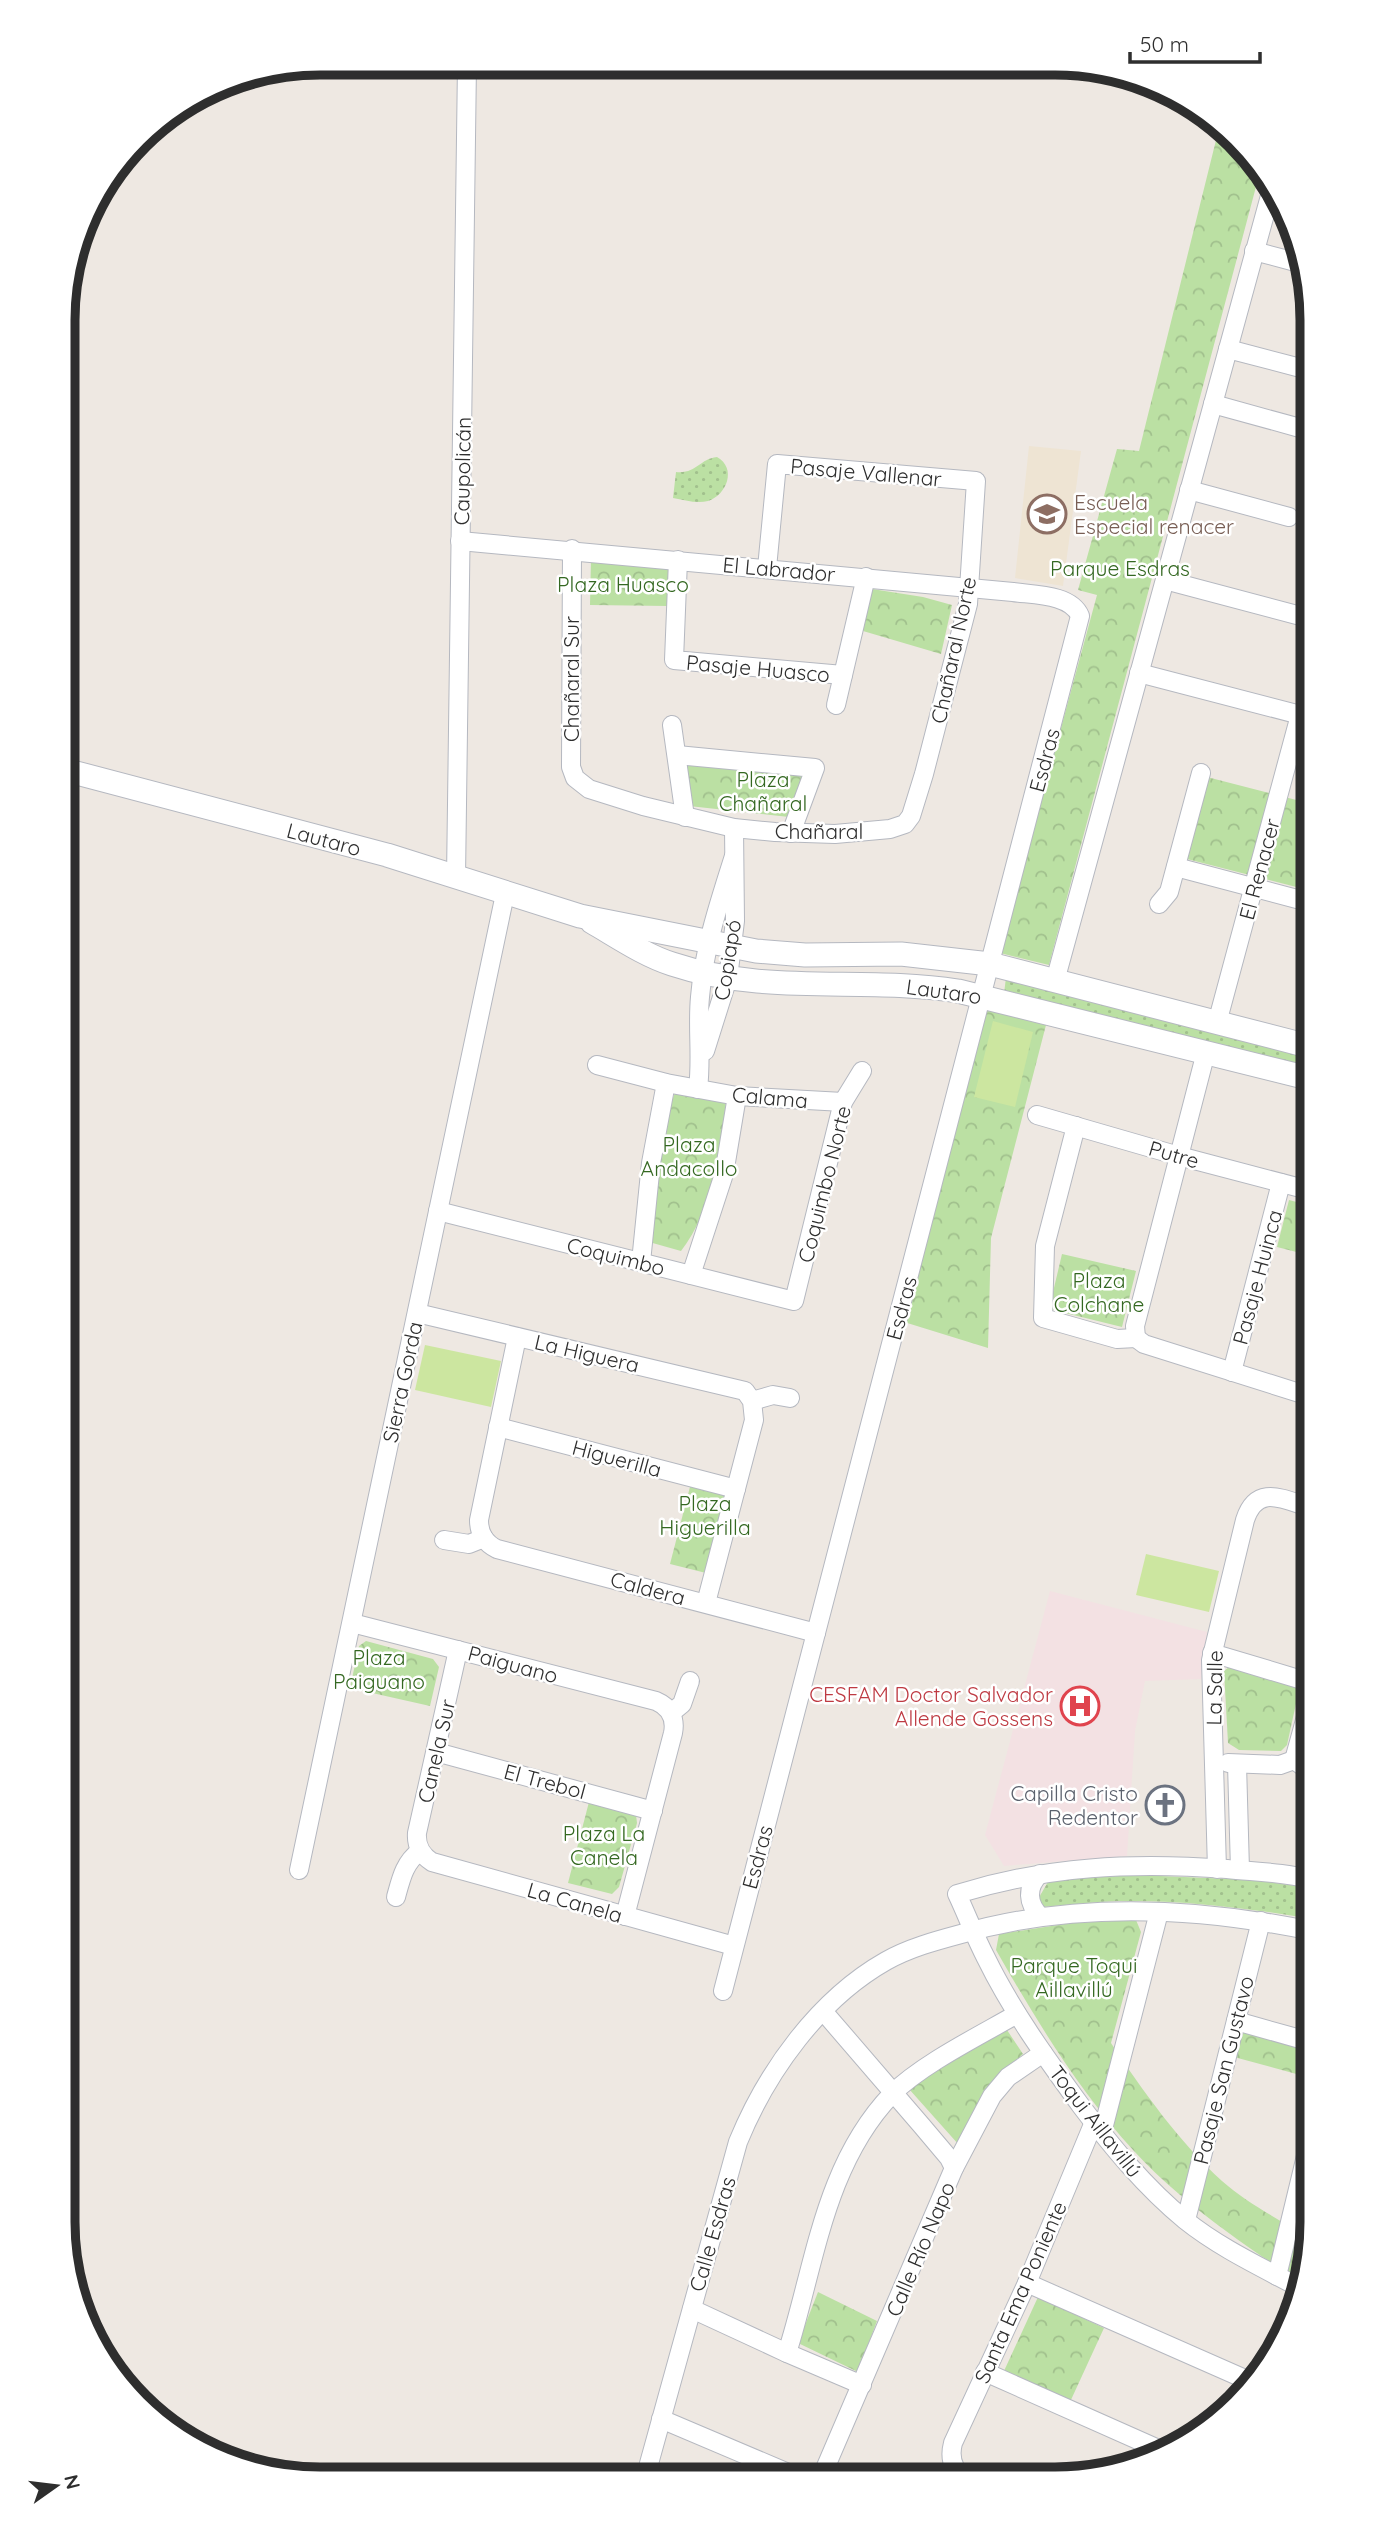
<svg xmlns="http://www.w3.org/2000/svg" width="1375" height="2542" font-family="Quicksand,sans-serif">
	<defs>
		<pattern id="grass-dots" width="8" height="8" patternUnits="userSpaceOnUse" patternTransform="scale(1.75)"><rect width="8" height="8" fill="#bbe0a3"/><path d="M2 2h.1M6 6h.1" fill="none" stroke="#a1c08d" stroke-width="1.8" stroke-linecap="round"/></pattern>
		<pattern id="park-crowns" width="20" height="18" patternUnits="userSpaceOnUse" patternTransform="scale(1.75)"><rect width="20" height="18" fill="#bbe0a3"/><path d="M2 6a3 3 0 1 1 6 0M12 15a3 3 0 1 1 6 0" fill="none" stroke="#a1c08d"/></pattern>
	</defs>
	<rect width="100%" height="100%" fill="#eee8e2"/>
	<path fill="#eee4d3" d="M1029,446L1081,451L1063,586L1015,578Z"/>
	<path fill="#f3e1e3" d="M1050,1591L1207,1632L1201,1679L1145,1681L1135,1731L1127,1856L1004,1866L985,1835Z"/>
	<g fill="url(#grass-dots)">
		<path d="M717,457C737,468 727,495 708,501C697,504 684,500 673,498L676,472C697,474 699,459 717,457Z"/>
		<path d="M1006,978L1312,1056V1071L1004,993Z"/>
		<path d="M1137,1875L1254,1880L1312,1888V1919C1248,1908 1183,1900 1118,1901C1093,1902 1068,1905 1043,1907L1037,1901L1049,1880Z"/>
	</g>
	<g fill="url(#park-crowns)">
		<path d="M1220,124L1261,168L1049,965L1000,953L1097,595L1078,590L1117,449L1139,451Z"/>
		<path d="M591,559L669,566L668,606L590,605Z"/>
		<path d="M872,589L923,597L952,605L941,654L863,631Z"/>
		<path d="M684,762L807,771L789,817L689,806Z"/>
		<path d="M1207,777L1312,804V891L1187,859Z"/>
		<path d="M984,1008L1046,1025L991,1238L988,1348L904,1322Z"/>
		<path d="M675,1093L726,1102C720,1153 713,1209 681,1251L649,1242L662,1125Z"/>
		<path d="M1289,1200L1312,1206V1256L1277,1247Z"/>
		<path d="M1062,1254L1136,1271L1122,1327L1049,1309Z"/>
		<path d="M691,1483L727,1494L706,1573L670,1564Z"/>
		<path d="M366,1641L433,1659L439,1667L430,1706L350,1688L359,1646Z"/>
		<path d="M1229,1667L1297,1688L1299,1690L1287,1745L1281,1751L1239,1750L1228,1743L1224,1671Z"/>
		<path d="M590,1798L636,1815L637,1823L619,1887L612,1894L568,1883Z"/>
		<path d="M1136,1920L1141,1932L1111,2043C1142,2090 1180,2143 1222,2181C1248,2204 1282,2221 1311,2239L1302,2279C1272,2265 1252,2250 1226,2231C1195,2208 1160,2180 1134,2151C1079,2091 1036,2020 996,1950L999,1934L1071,1923Z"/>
		<path d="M1241,2028L1311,2047V2078L1234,2057Z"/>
		<path d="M1007,2030L1023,2054L991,2085L959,2145L909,2089L964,2051Z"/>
		<path d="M818,2292L877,2321L858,2372L798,2343Z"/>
		<path d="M1038,2297L1104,2328L1070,2402L1004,2371Z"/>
	</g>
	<g fill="#cce6a0">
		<path d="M993,1021L1033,1032L1015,1107L974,1097Z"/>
		<path d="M425,1345L501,1361L491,1407L415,1390Z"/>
		<path d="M1146,1554L1219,1571L1209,1612L1136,1595Z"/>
	</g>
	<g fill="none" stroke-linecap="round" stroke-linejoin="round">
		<defs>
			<g id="minor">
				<path d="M1254,251L1303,264"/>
				<path d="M1228,349L1312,371"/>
				<path d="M1213,404L1300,428"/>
				<path d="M1189,490L1289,517"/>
				<path d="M460,541L1013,592C1033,595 1071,594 1080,616L723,1991"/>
				<path d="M572,549L571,767L575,778L589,789L643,806L734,828L775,832L835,834L890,829L905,824L911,816L924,774L968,604L976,481L777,464L767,568"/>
				<path d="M678,560L674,660L843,675"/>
				<path d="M1165,580L1312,619"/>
				<path d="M1139,673L1312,718"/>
				<path d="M836,705L866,577"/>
				<path d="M672,725L685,817"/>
				<path d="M677,755L815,768L791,833"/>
				<path d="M1176,867L1312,903"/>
				<path d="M456,878L467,64"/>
				<path d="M1159,904L1169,892L1201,773"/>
				<path d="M1311,943L1312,938"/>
				<path d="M1055,981L1273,185"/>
				<path d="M1217,1023L1300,715"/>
				<path d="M705,1051L728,978L735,921L734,828"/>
				<path d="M597,1065L666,1083L737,1096L843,1102"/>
				<path d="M698,1089C702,1057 697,1028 700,997C704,948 719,903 734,856"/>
				<path d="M1037,1115L1179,1156L1312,1191"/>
				<path d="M1076,1126L1045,1246L1043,1318L1117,1339L1136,1338"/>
				<path d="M438,1211L794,1301L843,1102L862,1071"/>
				<path d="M641,1262L651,1163L666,1083"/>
				<path d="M691,1275L724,1174L737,1096"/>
				<path d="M417,1313L745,1391L752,1401L754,1420L706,1603"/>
				<path d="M517,1337L479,1520C479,1534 485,1543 497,1549L816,1633"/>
				<path d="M1136,1338L1135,1326L1206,1052"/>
				<path d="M1136,1338L1144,1344L1312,1397"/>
				<path d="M1232,1372L1281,1183"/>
				<path d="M752,1401L773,1395L790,1398"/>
				<path d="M498,1427L736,1489"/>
				<path d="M444,1540L469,1544L484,1538"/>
				<path d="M352,1623L656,1701C670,1707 676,1718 673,1733L625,1916"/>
				<path d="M458,1650L417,1833C416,1846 421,1855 432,1862L734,1946"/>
				<path d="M1212,1653L1312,1683"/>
				<path d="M671,1713L682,1704L690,1681"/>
				<path d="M436,1752L653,1811"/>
				<path d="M1294,1760L1312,1695"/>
				<path d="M1294,1760L1312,1773"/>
				<path d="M1228,1763L1280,1765L1294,1760"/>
				<path d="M1237,1764L1240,1870"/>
				<path d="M1217,1869L1211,1660L1245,1520C1257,1483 1284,1500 1312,1508"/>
				<path d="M299,1870L505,894"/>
				<path d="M1040,1874C1026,1887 1027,1904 1041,1917"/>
				<path d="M396,1897C401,1879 404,1863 420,1851"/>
				<path d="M823,2011L922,2126L949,2158L954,2168"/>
				<path d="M1236,2021L1311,2042"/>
				<path d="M1102,2133L1159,1912"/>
				<path d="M1186,2220L1261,1921"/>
				<path d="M1277,2276L1311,2135"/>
				<path d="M1027,2283L1254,2383"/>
				<path d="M1300,2288C1261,2267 1220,2248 1185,2220C1145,2187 1113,2148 1081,2106C1046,2058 1012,2011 986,1958C975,1937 967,1915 957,1894C1048,1866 1132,1862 1227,1869C1255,1872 1284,1872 1312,1880"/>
				<path d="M692,2309L787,2353L862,2385"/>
				<path d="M787,2353C815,2265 824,2165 892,2094C922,2064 979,2036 1017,2014"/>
				<path d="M985,2372L1165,2452"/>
				<path d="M661,2419L800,2478"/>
				<path d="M645,2478L738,2142C767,2071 819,1999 886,1961C909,1948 935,1941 961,1934C1075,1901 1196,1907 1312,1931"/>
				<path d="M821,2478L954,2168L983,2113L992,2096L1008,2077L1043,2053"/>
				<path d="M965,2479C953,2470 949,2458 953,2443L1027,2283L1094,2122"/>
			</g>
			<g id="tertiary">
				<path d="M65,770L387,855L580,916L756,951L805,955L901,954L990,964L1312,1047"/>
				<path d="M592,922C618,937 644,955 672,964C768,996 861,976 958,991L1312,1079"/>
			</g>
		</defs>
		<use href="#minor" stroke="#b5b8c0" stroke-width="20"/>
		<use href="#tertiary" stroke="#b5b8c0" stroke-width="25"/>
		<use href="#minor" stroke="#fff" stroke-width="18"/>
		<use href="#tertiary" stroke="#fff" stroke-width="23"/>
	</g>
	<defs>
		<symbol id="school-ring" viewBox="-11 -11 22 22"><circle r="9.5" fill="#fff" stroke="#8d6e63" stroke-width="1.5"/><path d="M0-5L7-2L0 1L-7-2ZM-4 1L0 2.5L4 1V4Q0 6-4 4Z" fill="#8d6e63"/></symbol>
		<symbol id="hospital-ring" viewBox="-11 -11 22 22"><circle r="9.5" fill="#fff" stroke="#e0444e" stroke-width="1.5"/><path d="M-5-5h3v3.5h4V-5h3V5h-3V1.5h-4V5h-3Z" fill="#e0444e"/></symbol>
		<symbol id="church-ring" viewBox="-11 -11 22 22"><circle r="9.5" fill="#fff" stroke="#6b7280" stroke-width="1.5"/><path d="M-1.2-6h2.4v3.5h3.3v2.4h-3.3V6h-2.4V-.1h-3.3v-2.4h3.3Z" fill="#6b7280"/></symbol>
	</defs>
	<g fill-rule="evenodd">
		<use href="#school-ring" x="1025" y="492" width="44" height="44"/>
		<use href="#hospital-ring" x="1058" y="1684" width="44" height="44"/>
		<use href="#church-ring" x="1143" y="1783" width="44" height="44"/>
	</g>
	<g text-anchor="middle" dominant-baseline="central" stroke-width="5" stroke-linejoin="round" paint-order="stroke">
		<g font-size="21" fill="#2e2e2e" stroke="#fff">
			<text transform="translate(462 471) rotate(-89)">Caupolicán</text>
			<text transform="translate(866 472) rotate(5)">Pasaje Vallenar</text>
			<text transform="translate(779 569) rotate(5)">El Labrador</text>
			<text transform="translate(953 650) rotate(-78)">Chañaral Norte</text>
			<text transform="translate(758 668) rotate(5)">Pasaje Huasco</text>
			<text transform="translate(571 679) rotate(-90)">Chañaral Sur</text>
			<text transform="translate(1044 760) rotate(-75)">Esdras</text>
			<text x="819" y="831">Chañaral</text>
			<text transform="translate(324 839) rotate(15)">Lautaro</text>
			<text transform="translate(1259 869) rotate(-75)">El Renacer</text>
			<text transform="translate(727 960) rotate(-81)">Copiapó</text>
			<text transform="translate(944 991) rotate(8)">Lautaro</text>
			<text transform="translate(770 1097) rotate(5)">Calama</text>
			<text transform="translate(1174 1154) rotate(16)">Putre</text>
			<text transform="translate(824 1184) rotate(-76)">Coquimbo Norte</text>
			<text transform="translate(616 1256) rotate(14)">Coquimbo</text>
			<text transform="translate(1257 1277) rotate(-75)">Pasaje Huinca</text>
			<text transform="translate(901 1308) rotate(-75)">Esdras</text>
			<text transform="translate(587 1353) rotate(13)">La Higuera</text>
			<text transform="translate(402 1382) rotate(-78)">Sierra Gorda</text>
			<text transform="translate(617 1458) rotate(15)">Higuerilla</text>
			<text transform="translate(648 1588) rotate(15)">Caldera</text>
			<text transform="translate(513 1664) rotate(15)">Paiguano</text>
			<text transform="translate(1214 1688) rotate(-89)">La Salle</text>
			<text transform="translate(436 1751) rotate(-77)">Canela Sur</text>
			<text transform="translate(545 1781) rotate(15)">El Trebol</text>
			<text transform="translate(757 1857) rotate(-75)">Esdras</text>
			<text transform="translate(575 1902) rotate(16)">La Canela</text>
			<text transform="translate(1223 2070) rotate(-76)">Pasaje San Gustavo</text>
			<text transform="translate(1096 2121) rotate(52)">Toqui Aillavillú</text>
			<text transform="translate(712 2234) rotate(-74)">Calle Esdras</text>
			<text transform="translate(920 2249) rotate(-67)">Calle Río Napo</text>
			<text transform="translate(1020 2292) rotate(-66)">Santa Ema Poniente</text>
		</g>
		<g font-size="21" fill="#785e54" stroke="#fff" text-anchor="start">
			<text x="1074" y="502">Escuela<tspan x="1074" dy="24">Especial renacer</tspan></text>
		</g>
		<g font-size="21" fill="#346821" stroke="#fff">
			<text x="1120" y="568">Parque Esdras</text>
			<text x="623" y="584">Plaza Huasco</text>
			<text x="763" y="779">Plaza<tspan x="763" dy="24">Chañaral</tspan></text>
			<text x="689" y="1144">Plaza<tspan x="689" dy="24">Andacollo</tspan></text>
			<text x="1099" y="1280">Plaza<tspan x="1099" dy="24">Colchane</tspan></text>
			<text x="705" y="1503">Plaza<tspan x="705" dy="24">Higuerilla</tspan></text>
			<text x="379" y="1657">Plaza<tspan x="379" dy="24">Paiguano</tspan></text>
			<text x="604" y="1833">Plaza La<tspan x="604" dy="24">Canela</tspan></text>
			<text x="1074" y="1965">Parque Toqui<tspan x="1074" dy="24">Aillavillú</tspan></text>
		</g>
		<g font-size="21" fill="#be3a42" stroke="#fff" text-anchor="end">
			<text x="1053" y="1694">CESFAM Doctor Salvador<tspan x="1053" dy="24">Allende Gossens</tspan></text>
		</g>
		<g font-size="21" fill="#5b616d" stroke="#fff" text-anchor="end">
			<text x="1138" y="1793">Capilla Cristo<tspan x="1138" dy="24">Redentor</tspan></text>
		</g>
	</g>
	<path d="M0 0H1375V2542H0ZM320 75H1055A245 245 0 0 1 1300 320V2222A245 245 0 0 1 1055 2467H320A245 245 0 0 1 75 2222V320A245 245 0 0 1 320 75Z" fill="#fff" fill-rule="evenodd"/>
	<path fill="none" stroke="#2e2e2e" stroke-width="9" d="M320 75H1055A245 245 0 0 1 1300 320V2222A245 245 0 0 1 1055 2467H320A245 245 0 0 1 75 2222V320A245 245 0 0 1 320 75Z"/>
	<g transform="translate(56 2486) rotate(76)" stroke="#ffffff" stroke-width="5" paint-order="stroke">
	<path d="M0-5L12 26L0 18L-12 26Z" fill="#2e2e2e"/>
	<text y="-10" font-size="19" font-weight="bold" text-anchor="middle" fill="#2e2e2e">N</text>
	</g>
	<path d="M1130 52v10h130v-10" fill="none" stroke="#2e2e2e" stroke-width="3.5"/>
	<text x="1140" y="52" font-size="21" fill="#2e2e2e" stroke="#ffffff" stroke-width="5" paint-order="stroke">50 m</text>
</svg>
